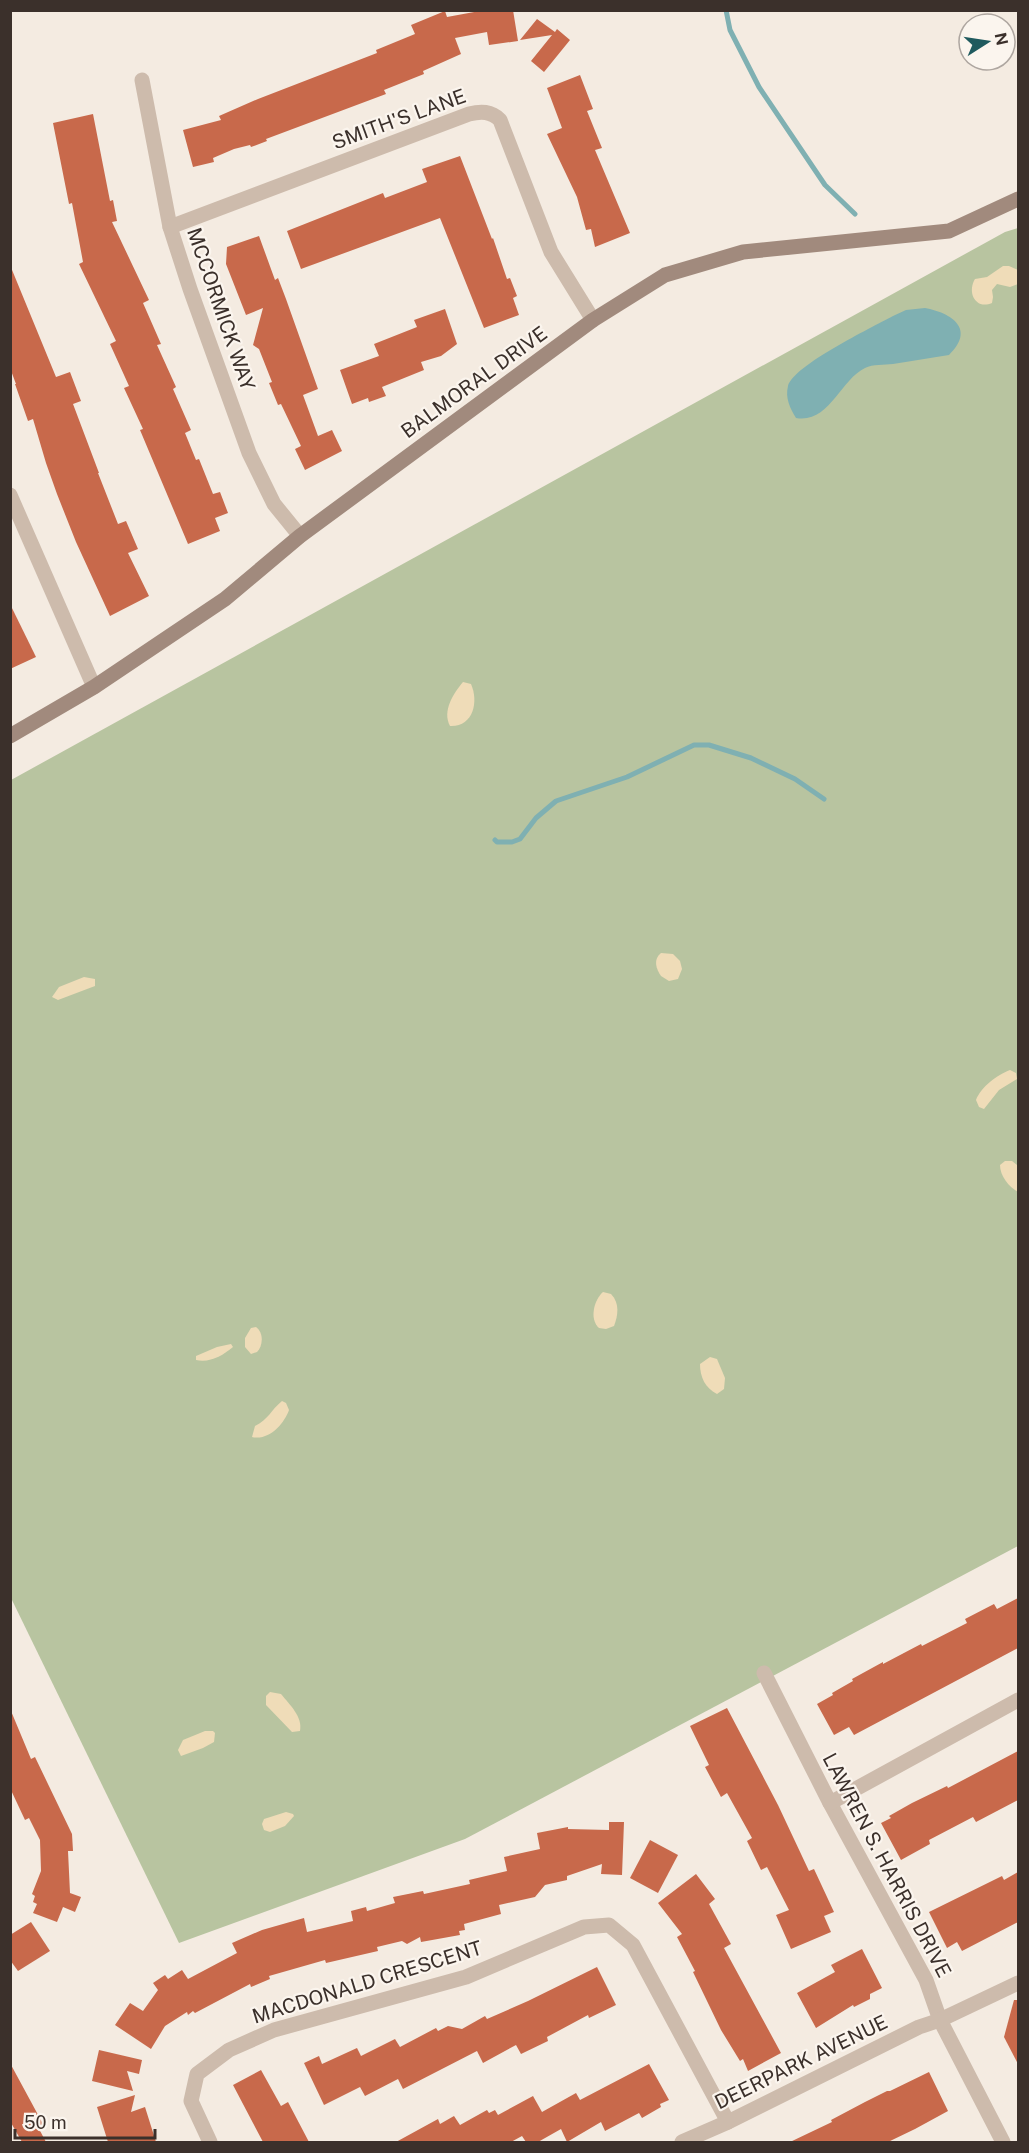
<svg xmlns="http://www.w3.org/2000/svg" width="1029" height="2153" font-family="'Public Sans',sans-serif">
	<rect width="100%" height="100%" fill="#f4ebe1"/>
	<path fill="#b8c4a0" d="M1018,228V1546L465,1839L179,1943L11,1598V780L1005,232Z"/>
	<g fill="#efdcb8">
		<path d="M1003,266H1009L1018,270V284L1010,287L997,284L992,290L993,297L992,303C975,310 967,292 975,279L987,277Z"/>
		<path d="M463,682L471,684C479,702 473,727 450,726C442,711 453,694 463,682Z"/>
		<path d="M661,953L673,954L680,961L682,969L678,979L669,981L661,976C656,969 653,959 661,953Z"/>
		<path d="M84,977L95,979V986L58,1000L52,997L59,987Z"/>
		<path d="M1010,1070L1016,1073L1017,1079L999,1090L984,1109L979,1107L976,1100C981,1087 997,1075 1010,1070Z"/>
		<path d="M1005,1161H1012L1017,1165L1018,1192C1009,1187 1000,1176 1000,1165Z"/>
		<path d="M603,1292L611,1294C620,1303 618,1316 614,1326L606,1329L599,1328C589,1319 594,1300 603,1292Z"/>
		<path d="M256,1327C264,1333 263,1346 257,1352L251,1354L245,1347V1338L251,1328Z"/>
		<path d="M231,1344L233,1347C222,1356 210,1363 196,1360V1356L217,1347Z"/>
		<path d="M710,1357L717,1359L725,1378L724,1389L717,1394C705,1388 700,1377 700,1364Z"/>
		<path d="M282,1401L286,1403L289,1410C284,1424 269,1441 252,1437L255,1426C268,1420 271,1410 282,1401Z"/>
		<path d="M270,1692L281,1694C290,1705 303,1717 300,1731L292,1732L266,1705V1696Z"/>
		<path d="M205,1731H213L215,1733L214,1742L203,1748L181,1756L178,1750L183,1740Z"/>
		<path d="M286,1812L293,1814L294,1816L285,1826L270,1832L264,1830L262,1824L264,1819Z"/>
	</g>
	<path fill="#7fb0b2" d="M925,308C952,313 976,329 949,355C930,358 912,361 893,364C884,365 873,364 865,368C840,380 829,424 796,418C790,408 785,398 788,386C794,365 871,328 893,316L906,310Z"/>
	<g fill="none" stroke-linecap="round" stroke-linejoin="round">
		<g stroke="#7fb0b2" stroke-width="5">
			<path d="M726,10L730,30L759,87L825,185L855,214"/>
			<path d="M495,840L497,842H512L520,839L536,818L556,801L627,777L694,745H709L751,758L795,779L824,799"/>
		</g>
	</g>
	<g fill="#c8694b">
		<path d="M485,10H513L518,41L489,45L487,32L455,38L461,54L423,71L424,74L384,90L386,94L266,139L267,141L251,147L250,145L234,149L213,158L214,162L193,167L183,130L221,120L219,116L258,99L377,53L376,50L415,34L411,25L445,11L447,17Z"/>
		<path d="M537,19L555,32L557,29L570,40L544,72L531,61L552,35L520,40Z"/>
		<path d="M580,75L593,109L587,111L602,148L595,150L630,233L595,247L591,229L586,230L577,197L547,134L562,128L547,88Z"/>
		<path d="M93,114L110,201L113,200L117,221L112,222L149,300L143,303L161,344L157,345L176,387L173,389L191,430L185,433L196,460L199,459L213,494L220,492L228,513L215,518L220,531L188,544L140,430L143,429L124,388L129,386L110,344L116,341L79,264L83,262L72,203L69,204L53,123Z"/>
		<path d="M460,156L492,239L493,238L507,279L510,278L517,296L513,298L519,315L484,328L440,218L301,269L287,231L383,193L385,198L427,182L422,169Z"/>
		<path d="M259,236L275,280L278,278L286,299L318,389L303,395L318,436L332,430L342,451L305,470L295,449L301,446L281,404L278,405L269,383L272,382L259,349L253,345L263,308L246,315L226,264L227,247Z"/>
		<path d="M10,265L56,377L70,372L81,401L73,404L99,473H98L118,524L126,521L138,549L128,553L149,596L110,616L76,542L57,494L46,463L33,419L28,421L15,384H16L10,368Z"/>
		<path d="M445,309L457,344L441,356L421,362L424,370L382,387L386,396L369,402L368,398L352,404L340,370L379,356L374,344L417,327L414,320Z"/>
		<path d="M10,604L36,657L10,669Z"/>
		<path d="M1018,1598V1648L854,1735L849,1727L834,1735L817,1704L833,1695L832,1693L853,1681L852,1679L883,1662V1664L921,1644L922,1646L967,1623L965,1619L994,1604L997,1609Z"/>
		<path d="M727,1708L778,1805L809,1871L814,1869L834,1912L824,1916L831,1932L791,1949L776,1915L789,1910L767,1867L761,1870L747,1841L752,1838L727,1793L721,1797L705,1767L709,1765L690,1726Z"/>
		<path d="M11,1711L31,1759L35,1757L72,1834L73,1851H68L70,1893L81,1897L75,1912L63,1907L57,1922L33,1913L37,1904L33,1902L35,1896L32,1894L41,1871L40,1840L29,1818L25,1820L10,1788Z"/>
		<path d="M1018,1751V1800L976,1822L973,1817L929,1840L930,1844L901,1860L881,1823L891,1818L889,1816L912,1803L947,1786L948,1788Z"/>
		<path d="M609,1822H624L622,1875L601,1874L602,1864L567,1876V1880L545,1885L535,1897L499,1905L501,1914L464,1924L465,1930L459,1931L460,1935L421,1942L420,1937L407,1944L402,1941L377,1947L378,1951L326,1963L325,1960L269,1976L270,1979L251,1987L250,1984L195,2013L193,2011L188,2015L187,2012L165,2026L151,2049L115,2025L130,2003L143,2011L158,1990L153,1983L165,1975L168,1979L182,1970L188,1979L237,1953L232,1943L262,1930L304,1918L307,1932L353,1921L351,1911L366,1907L367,1911L395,1903L393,1897L423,1891L424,1894L470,1884L469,1880L507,1871L504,1857L540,1849L537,1833L568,1827V1829L609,1830Z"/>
		<path d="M650,1840L678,1855L658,1893L630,1878Z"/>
		<path d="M1018,1872V1922L962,1951L957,1942L947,1948L929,1912L1002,1876L1004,1880Z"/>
		<path d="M696,1874L715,1899L709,1904L731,1944L724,1948L781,2053L748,2071L743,2059L740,2061L721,2030L693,1972L695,1971L677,1937L682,1934L658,1903Z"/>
		<path d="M31,1922L50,1951L18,1971L10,1960V1935Z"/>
		<path d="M862,1949L882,1988L870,1994V1999L854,2007L853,2005L816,2028L797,1993L835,1972L831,1965Z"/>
		<path d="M597,1967L616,2005L589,2018L588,2015L547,2037L548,2041L521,2054L516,2045L483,2063L477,2051L403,2089L398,2079L365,2096L360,2087L324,2105L304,2063L319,2056L322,2064L357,2048L361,2056L395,2039L400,2047L436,2028L438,2031L448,2026L462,2029L485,2016L487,2019L528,2001Z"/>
		<path d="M1014,2000H1018V2064L1004,2037Z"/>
		<path d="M99,2050L142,2060L139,2074L127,2071L133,2091L92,2081Z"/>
		<path d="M10,2063L43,2124L38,2127L46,2142H22L10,2121Z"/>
		<path d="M649,2064L669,2100L660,2104L661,2107L642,2118L639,2113L605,2131L601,2122L567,2142L561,2129L538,2142H526L522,2136L511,2142H396L438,2119L440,2124L454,2116L460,2125L487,2110L489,2113L495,2110L498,2115L533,2096L542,2112L576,2093L580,2100Z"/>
		<path d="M261,2070L281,2106L288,2102L309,2142H263L233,2085Z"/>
		<path d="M929,2072L948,2111L915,2129L888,2142H790L832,2122L831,2120L865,2102L887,2091H890Z"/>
		<path d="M135,2095L131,2112L145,2107L156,2142H108L97,2107Z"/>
	</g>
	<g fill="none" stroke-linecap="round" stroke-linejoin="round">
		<g stroke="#cdbbac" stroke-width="15">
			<path d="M142,80L170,227L190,289L249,453L274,504L300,536"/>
			<path d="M170,227L469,114C481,111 491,111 500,120L551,252L593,320"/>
			<path d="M10,495L94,687"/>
			<path d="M764,1673L830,1803L926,1980L940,2020L1003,2142"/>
			<path d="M830,1803L1018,1700"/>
			<path d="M210,2142L191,2101L197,2074L229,2050L274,2030L466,1977L584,1927L609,1925L633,1945L728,2122"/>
			<path d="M682,2142L728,2122L919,2027L940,2020L1018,1983"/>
		</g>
		<path stroke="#a18a7d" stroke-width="15" d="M10,736L94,687L225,599L300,536L593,320L665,275L743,252L949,231L1018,199"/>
	</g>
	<g text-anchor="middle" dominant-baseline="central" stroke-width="4.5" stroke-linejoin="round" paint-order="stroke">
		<g font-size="20" fill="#3b302b" stroke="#fbf5ee">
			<text transform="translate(399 119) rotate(-20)">SMITH'S LANE</text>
			<text transform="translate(221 309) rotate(71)">MCCORMICK WAY</text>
			<text transform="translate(474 382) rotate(-36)">BALMORAL DRIVE</text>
			<text transform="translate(887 1865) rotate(62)">LAWREN S. HARRIS DRIVE</text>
			<text transform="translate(367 1982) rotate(-17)">MACDONALD CRESCENT</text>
			<text transform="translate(801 2062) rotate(-26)">DEERPARK AVENUE</text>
		</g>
	</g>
	<rect width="1029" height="2153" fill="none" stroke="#3b302b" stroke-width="24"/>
	<g transform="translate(987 42) rotate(78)"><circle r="28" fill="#fbf5ee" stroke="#aea6a0" stroke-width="1.5"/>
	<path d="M0-4.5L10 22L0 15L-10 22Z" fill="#1f5a5e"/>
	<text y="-9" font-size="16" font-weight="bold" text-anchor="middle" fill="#3b302b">N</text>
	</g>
	<path d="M15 2129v9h140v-9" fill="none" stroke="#3b302b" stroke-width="3"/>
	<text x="24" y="2129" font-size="18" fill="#3b302b" stroke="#fbf5ee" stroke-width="4.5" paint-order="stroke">50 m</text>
</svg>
